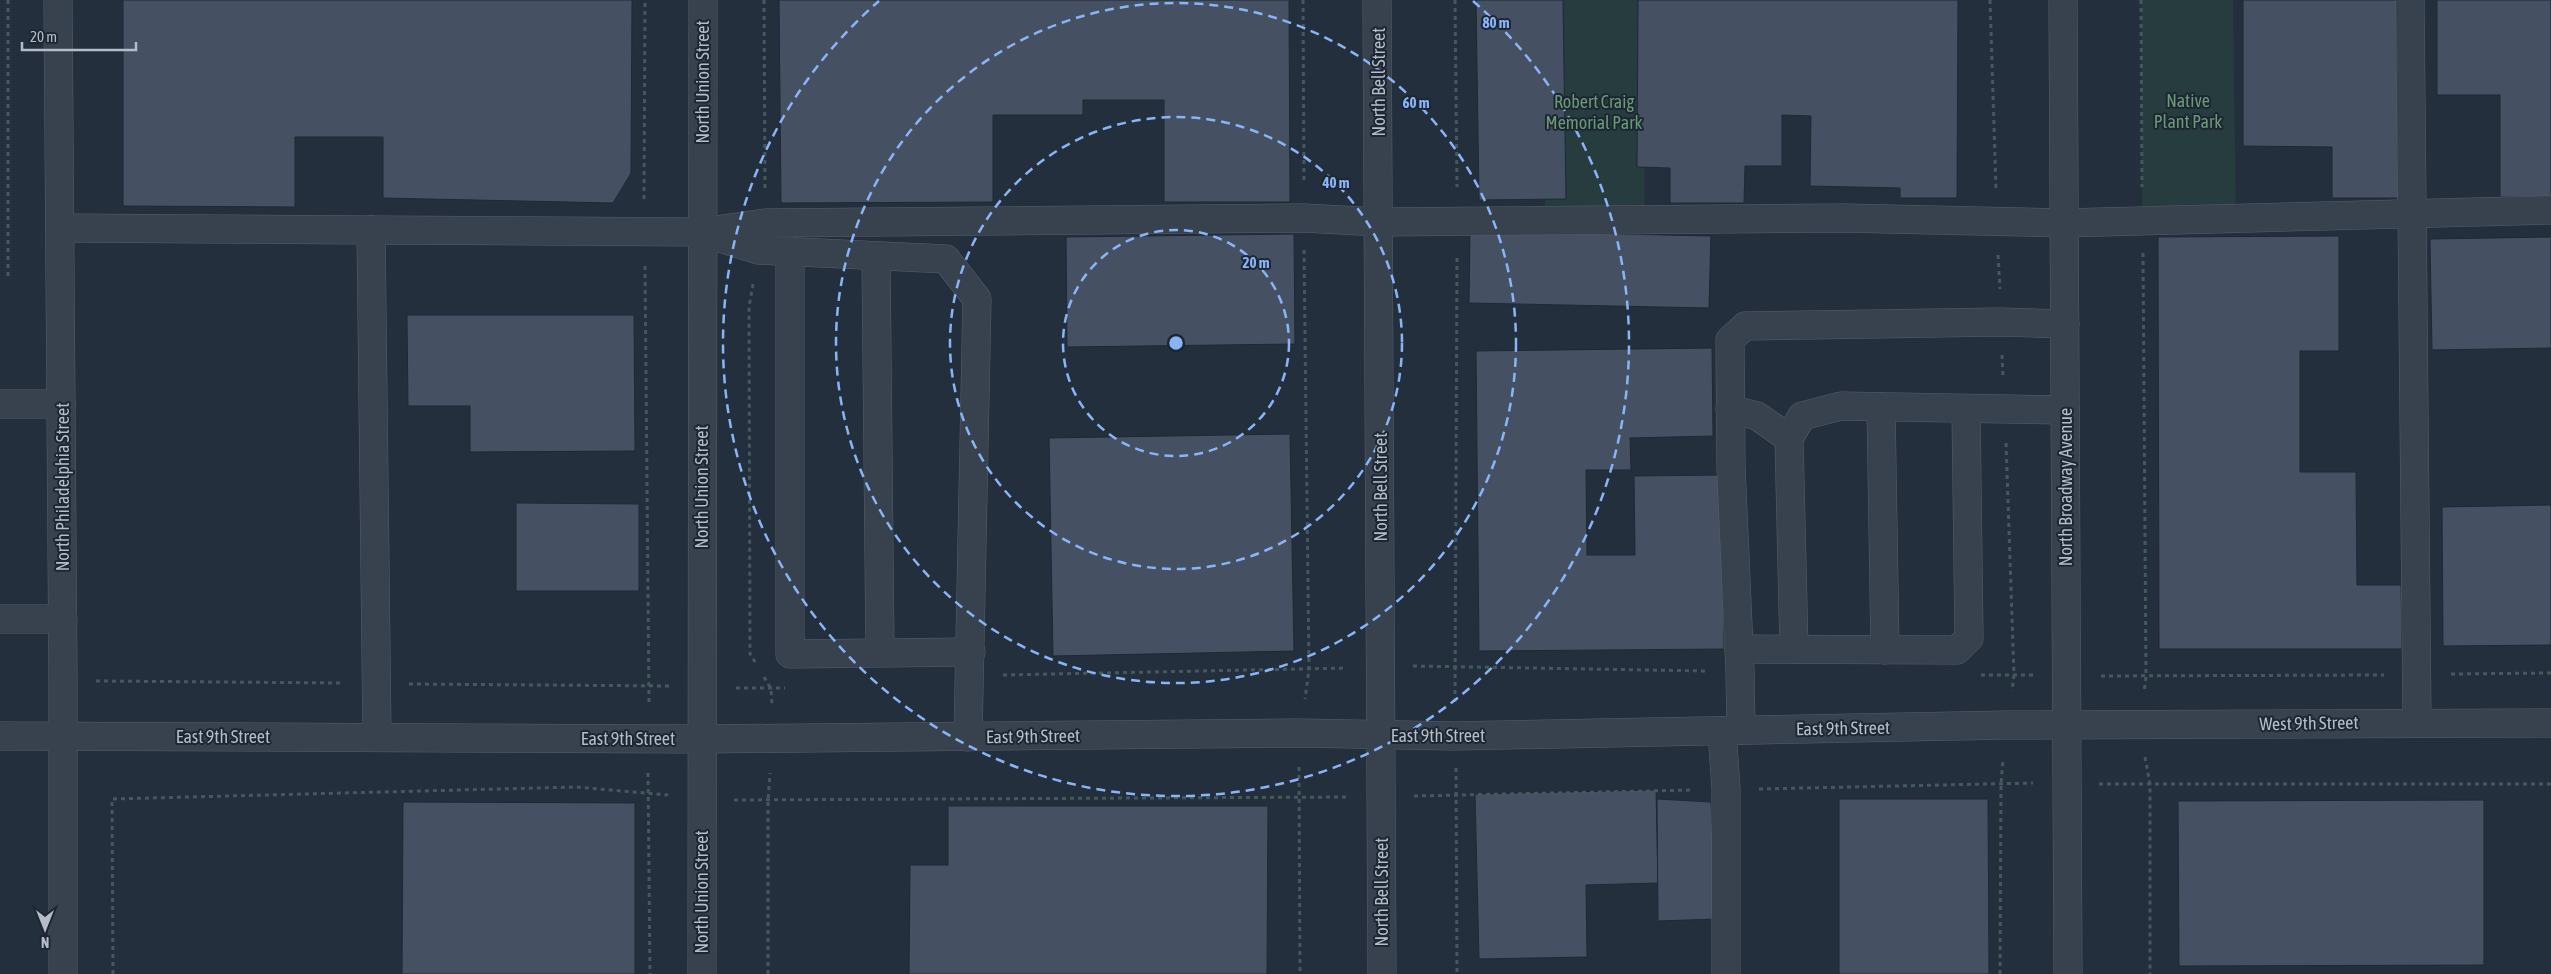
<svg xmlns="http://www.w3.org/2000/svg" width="2551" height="974" font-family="'Asap Condensed',sans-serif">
	<rect width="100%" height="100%" fill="#242f3e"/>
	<g fill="#263c3f">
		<path d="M1545,0H1642L1645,223H1545Z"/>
		<path d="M2141,0H2233L2236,226L2142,220Z"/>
	</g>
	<g fill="#455162" stroke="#1f2835">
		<path d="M123,0H632L631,173L613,203L383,198V137H295V207L123,206Z"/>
		<path d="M779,0H1289L1290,202H1164V100H1083V115H993V202L781,203Z"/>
		<path d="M1476,0H1563L1566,199L1479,200Z"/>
		<path d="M1638,0H1958L1957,198H1900V188L1810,186L1811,116L1782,115V166H1745L1744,203H1670V168L1637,167Z"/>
		<path d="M2243,0H2404L2403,198H2332V147L2243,146Z"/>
		<path d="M2437,0H2551V197H2500V95H2437Z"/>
		<path d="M1470,231L1711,236L1709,308L1469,303Z"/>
		<path d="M1294,234L1295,344L1067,347L1066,237Z"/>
		<path d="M2339,236V351H2300V472H2356L2357,585H2401L2402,649H2159L2158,237Z"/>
		<path d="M2551,237V348L2432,350L2430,239Z"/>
		<path d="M407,315H634L635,451L470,452V406H408Z"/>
		<path d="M1712,348L1713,436L1630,438L1631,470H1586L1587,555H1635L1634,476L1723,475L1724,649L1479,651L1476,351Z"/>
		<path d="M1290,434L1294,651L1053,656L1049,438Z"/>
		<path d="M516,503L639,504V591H516Z"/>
		<path d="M2551,505V645L2443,646L2442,507Z"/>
		<path d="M1656,790L1658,883L1586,885L1587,957L1479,959L1475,794Z"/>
		<path d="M1657,799L1711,802L1716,919L1658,921Z"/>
		<path d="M1839,799H1988L1989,974H1839Z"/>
		<path d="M2484,800V965L2179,966L2178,801Z"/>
		<path d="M403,802L635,803V974H402Z"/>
		<path d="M948,806H1268L1267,974H909L910,865H948Z"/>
	</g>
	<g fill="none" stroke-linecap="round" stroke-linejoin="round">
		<defs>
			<g id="minor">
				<path d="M58,0L63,681V974"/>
				<path d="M1377,0L1382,974"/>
				<path d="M2063,0L2068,974"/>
				<path d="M2410,0L2417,722"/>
				<path d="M60,228L371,230"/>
				<path d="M710,235L758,250L946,259L977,299L968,737"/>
				<path d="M790,251V654L971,652"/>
				<path d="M876,256L880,652"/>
				<path d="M0,404H61"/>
				<path d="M1881,407L1885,650"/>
				<path d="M1730,409L1757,416L1789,438"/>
				<path d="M0,619H63"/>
				<path d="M1739,649L1957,650L1969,638L1966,409"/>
				<path d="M1794,649L1789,438L1802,416L1841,406L2065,410"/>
				<path d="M1741,730L1740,671L1731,467L1730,340L1745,326L2001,322L2065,324"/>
				<path d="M1722,731L1726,789V974"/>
				<path d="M0,736L701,739L1300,733L1455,736L2007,725L2551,723"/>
				<path d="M377,737L371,230L701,232L765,223L1304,218L1379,222L1844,218L2064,223L2551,210"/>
				<path d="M702,974L703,0"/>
			</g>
		</defs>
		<use href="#minor" stroke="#565f6c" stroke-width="29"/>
		<g stroke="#44595c" stroke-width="3" stroke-dasharray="4 4" stroke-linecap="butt">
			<path d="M8,0V276"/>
			<path d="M764,0L765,189"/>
			<path d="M1303,0L1304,184"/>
			<path d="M1455,0L1457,187"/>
			<path d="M1990,0L1996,189"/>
			<path d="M2141,0L2142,187"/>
			<path d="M644,199L645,0"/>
			<path d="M1304,250L1309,669L1305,699"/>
			<path d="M2143,253L2146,677L2144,692"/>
			<path d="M1998,255L2000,289"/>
			<path d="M645,266L649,704"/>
			<path d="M753,284L749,307L750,654L757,665"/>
			<path d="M2002,355L2003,377"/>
			<path d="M2006,443L2014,675L2012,691"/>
			<path d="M1413,666L1707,671"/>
			<path d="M2451,674L2551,673"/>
			<path d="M1003,675L1347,668"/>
			<path d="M1981,675H2034"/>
			<path d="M2101,676L2384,675"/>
			<path d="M764,677L771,689L772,704"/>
			<path d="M96,681L343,683"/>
			<path d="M409,684L670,686"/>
			<path d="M736,688H785"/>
			<path d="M1455,702L1457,256"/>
			<path d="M2145,757L2150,784V974"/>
			<path d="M1299,767L1300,974"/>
			<path d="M1456,768L1457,974"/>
			<path d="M648,773L650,974"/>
			<path d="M2099,784H2551"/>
			<path d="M1759,789L2033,783"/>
			<path d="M1414,796L1693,790"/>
			<path d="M734,800L1348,797"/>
			<path d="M113,974L112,799L576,787L668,795"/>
			<path d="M768,974V801L770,773"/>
			<path d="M2000,974L2001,783L2003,760"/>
		</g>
		<use href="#minor" stroke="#38414e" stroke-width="28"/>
	</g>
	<g fill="none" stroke="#8ab4f8" stroke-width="2.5" stroke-dasharray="9 6">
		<circle cx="1176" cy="343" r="113"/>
		<circle cx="1176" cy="343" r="226"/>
		<circle cx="1176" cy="343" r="340"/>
		<path d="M1473 1A453 453 0 1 1 879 1"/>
	</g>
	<g text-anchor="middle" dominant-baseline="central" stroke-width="4" stroke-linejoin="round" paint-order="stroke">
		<g font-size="18" fill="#b4bcc9" stroke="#1d2633">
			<text transform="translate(702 82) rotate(-90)">North Union Street</text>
			<text transform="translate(1378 82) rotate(-90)">North Bell Street</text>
			<text transform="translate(62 487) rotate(-90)">North Philadelphia Street</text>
			<text transform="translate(701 487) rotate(-90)">North Union Street</text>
			<text transform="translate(1380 487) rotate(-90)">North Bell Street</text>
			<text transform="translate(2065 487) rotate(-90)">North Broadway Avenue</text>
			<text transform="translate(2309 723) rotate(-1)">West 9th Street</text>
			<text transform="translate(1843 728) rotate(-1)">East 9th Street</text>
			<text x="1438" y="735">East 9th Street</text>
			<text x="223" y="736">East 9th Street</text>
			<text transform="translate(1033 736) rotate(-1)">East 9th Street</text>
			<text x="628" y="738">East 9th Street</text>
			<text transform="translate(701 892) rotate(-90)">North Union Street</text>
			<text transform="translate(1381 892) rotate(-90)">North Bell Street</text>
		</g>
		<g font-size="18" fill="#6b9a76" stroke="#1d2633">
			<text x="2188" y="100">Native<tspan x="2188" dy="21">Plant Park</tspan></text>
			<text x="1594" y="101">Robert Craig<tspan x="1594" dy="21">Memorial Park</tspan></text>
		</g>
	</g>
	<circle cx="1176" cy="343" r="8" fill="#8ab4f8" stroke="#1d2633" stroke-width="2.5"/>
	<g font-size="15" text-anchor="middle" font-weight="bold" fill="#8ab4f8" stroke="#1d2633" stroke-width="4" stroke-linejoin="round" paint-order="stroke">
		<text x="1496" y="28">80 m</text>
		<text x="1416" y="108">60 m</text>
		<text x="1336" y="188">40 m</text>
		<text x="1256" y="268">20 m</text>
	</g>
	<g transform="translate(45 929) rotate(180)" stroke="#1d2633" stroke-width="4" paint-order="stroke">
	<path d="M0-4L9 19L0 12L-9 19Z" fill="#b4bcc9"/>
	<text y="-8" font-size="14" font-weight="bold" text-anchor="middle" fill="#b4bcc9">N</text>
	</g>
	<path d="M22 42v8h114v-8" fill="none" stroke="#b4bcc9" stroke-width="2.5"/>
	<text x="30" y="42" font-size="15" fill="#b4bcc9" stroke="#1d2633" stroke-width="4" paint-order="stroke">20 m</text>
</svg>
